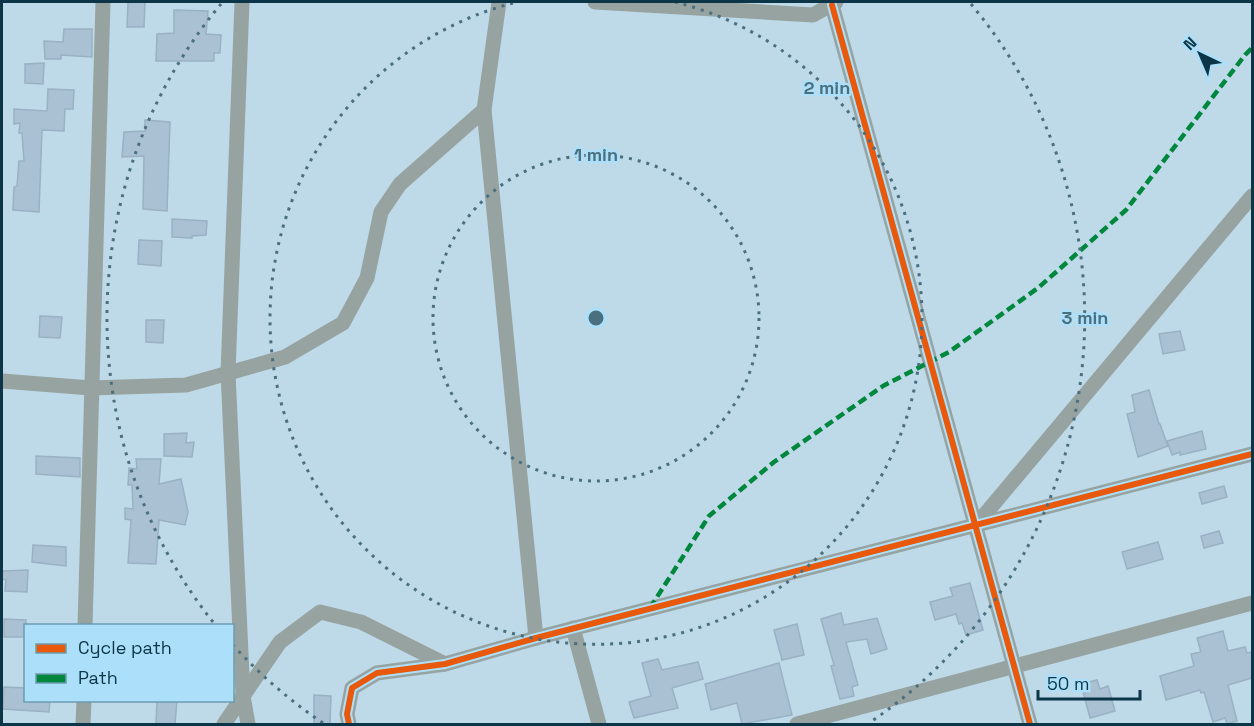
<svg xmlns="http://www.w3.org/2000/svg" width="1254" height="726" font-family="'Space Grotesk',sans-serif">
	<rect width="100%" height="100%" fill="#bedae8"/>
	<g fill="#a9c1d3" stroke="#99b1c3" stroke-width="1.5">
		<path d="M128,2H145L144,27H127Z"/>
		<path d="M174,10L208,11L206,34L221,35L220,53H214V61H156L157,34L174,33Z"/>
		<path d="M64,29H92V57L61,55V59H45L44,41L63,42Z"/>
		<path d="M44,63L43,84L25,83V64Z"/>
		<path d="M48,89L74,90L73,109H65L64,131L42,130L39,212L13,210L14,187L17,186L19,161H24L22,133H19L20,123L14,124V109L47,111Z"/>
		<path d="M145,120L170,122L167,211L143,209L144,156L122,157L124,132L145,131Z"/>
		<path d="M172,219L207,221L206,235L192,236V238L172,237Z"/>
		<path d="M139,240L162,241L161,266L138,264Z"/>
		<path d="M40,316L62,317L60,338L39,337Z"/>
		<path d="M146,320H164L163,343L146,342Z"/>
		<path d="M1180,331L1185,350L1163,354L1159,334Z"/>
		<path d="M1149,390L1159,424H1160L1168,446L1138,457L1127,414L1135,412L1132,395Z"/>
		<path d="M1202,431L1206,449L1180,455V452L1172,455L1167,441Z"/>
		<path d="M187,433L186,443L194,442L192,457L164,456V434Z"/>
		<path d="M36,456L80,458V477L36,474Z"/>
		<path d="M136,459H161L159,484L181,479L188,512L185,525L159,520L156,564L128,563L131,520L125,519V508L133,509L132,485H128L129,468L137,469Z"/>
		<path d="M1224,486L1227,497L1202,504L1199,493Z"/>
		<path d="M1219,531L1223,543L1204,548L1201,536Z"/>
		<path d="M1158,542L1163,559L1127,569L1122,552Z"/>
		<path d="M33,545L66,547V566L32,562Z"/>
		<path d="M28,570L27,592L5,591L6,580L2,579V571Z"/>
		<path d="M970,583L983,630L966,635L962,623L959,624L956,614L935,620L930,602L953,596L950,588Z"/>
		<path d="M841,613L844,625L877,618L887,649L871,654L867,639L846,642L858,685L852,687L854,696L840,699L831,666L834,665L821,619Z"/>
		<path d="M4,619L26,620V637H4Z"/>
		<path d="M797,624L804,655L782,660L774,630Z"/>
		<path d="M1223,631L1228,651L1245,647L1247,653L1252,652V678L1228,685L1237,721L1227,724L1225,718L1213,722L1204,692L1201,693L1200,690L1166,700L1160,676L1194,666L1191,654L1201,652L1197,638Z"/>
		<path d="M658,659L662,670L698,662L703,679L672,688L678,708L634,718L629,702L651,696L642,663Z"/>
		<path d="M779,663L792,715L742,724L737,703L711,710L705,684Z"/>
		<path d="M1097,680L1100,689L1108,686L1115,711L1090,718L1081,684Z"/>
		<path d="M4,687L25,688L24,700H50L49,712L3,709Z"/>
		<path d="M314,695L331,696L330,724H314Z"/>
		<path d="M157,700H177L175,724H156Z"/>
	</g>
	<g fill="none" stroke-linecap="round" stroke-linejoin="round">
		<g stroke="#97a3a1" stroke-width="15">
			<path d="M242,2L228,373L243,696L248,724"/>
			<path d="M499,2L484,110L536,638"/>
			<path d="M595,2L813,15L836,2"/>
			<path d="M832,5L1030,724"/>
			<path d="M2,381L91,388L186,385L285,357L343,323L367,278L381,212L400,184L484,110"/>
			<path d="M976,525L1252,196"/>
			<path d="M85,626L103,2"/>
			<path d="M573,628L599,724"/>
			<path d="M83,724L84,700"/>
			<path d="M224,724L280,642L320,612L361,622L445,664"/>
			<path d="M349,724L347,714L352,688L377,673L445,664L536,638L1252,454"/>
			<path d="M797,724L1252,603"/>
		</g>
		<path stroke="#00873e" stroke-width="4.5" stroke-dasharray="9 4.5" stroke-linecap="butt" d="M650,608L709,516L774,462L883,386L949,352L1038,288L1126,210L1245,55L1252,48"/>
		<defs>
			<g id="cycleway">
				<path d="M832,5L1030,724"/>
				<path d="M349,724L347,714L352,688L377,673L445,664L536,638L1252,454"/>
			</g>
		</defs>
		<use href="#cycleway" stroke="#ace0fa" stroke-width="10"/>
		<use href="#cycleway" stroke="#e8590c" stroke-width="6"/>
	</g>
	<g fill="none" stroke="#4a6f7f" stroke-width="3" stroke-dasharray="3 6">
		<circle cx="596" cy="318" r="163"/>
		<path d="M675 2A326 326 0 1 1 517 2"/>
		<path d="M323 723A489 489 0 0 1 233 645M213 622A489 489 0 0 1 221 4M971 4A489 489 0 0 1 869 723"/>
	</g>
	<circle cx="596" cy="318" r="9" fill="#4a6f7f" stroke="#ace0fa" stroke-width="3"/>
	<g font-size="18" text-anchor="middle" font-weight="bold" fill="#4a6f7f" stroke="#ace0fa" stroke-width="4.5" stroke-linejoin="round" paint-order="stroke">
		<text x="827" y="94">2 min</text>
		<text x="596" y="161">1 min</text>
		<text x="1085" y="324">3 min</text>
	</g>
	<rect width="1254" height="726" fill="none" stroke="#0c3647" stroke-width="6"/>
	<rect x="24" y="624" width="210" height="78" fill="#ace0fa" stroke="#6c9cb2" stroke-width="1.5"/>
	<rect x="36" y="644" width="30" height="9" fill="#e8590c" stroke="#6c9cb2" stroke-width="1.5"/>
	<text x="78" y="654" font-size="18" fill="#0c3647">Cycle path</text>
	<rect x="36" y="674" width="30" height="9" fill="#00873e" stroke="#6c9cb2" stroke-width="1.5"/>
	<text x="78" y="684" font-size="18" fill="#0c3647">Path</text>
	<g transform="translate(1200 54) rotate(316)" stroke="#ace0fa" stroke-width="4.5" paint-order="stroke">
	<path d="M0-4.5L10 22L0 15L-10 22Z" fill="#0c3647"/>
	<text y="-9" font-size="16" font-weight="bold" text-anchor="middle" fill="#0c3647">N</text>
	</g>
	<path d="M1038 690v9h102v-9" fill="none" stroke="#0c3647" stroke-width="3"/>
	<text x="1047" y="690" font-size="18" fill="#0c3647" stroke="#ace0fa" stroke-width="4.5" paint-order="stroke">50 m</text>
</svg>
